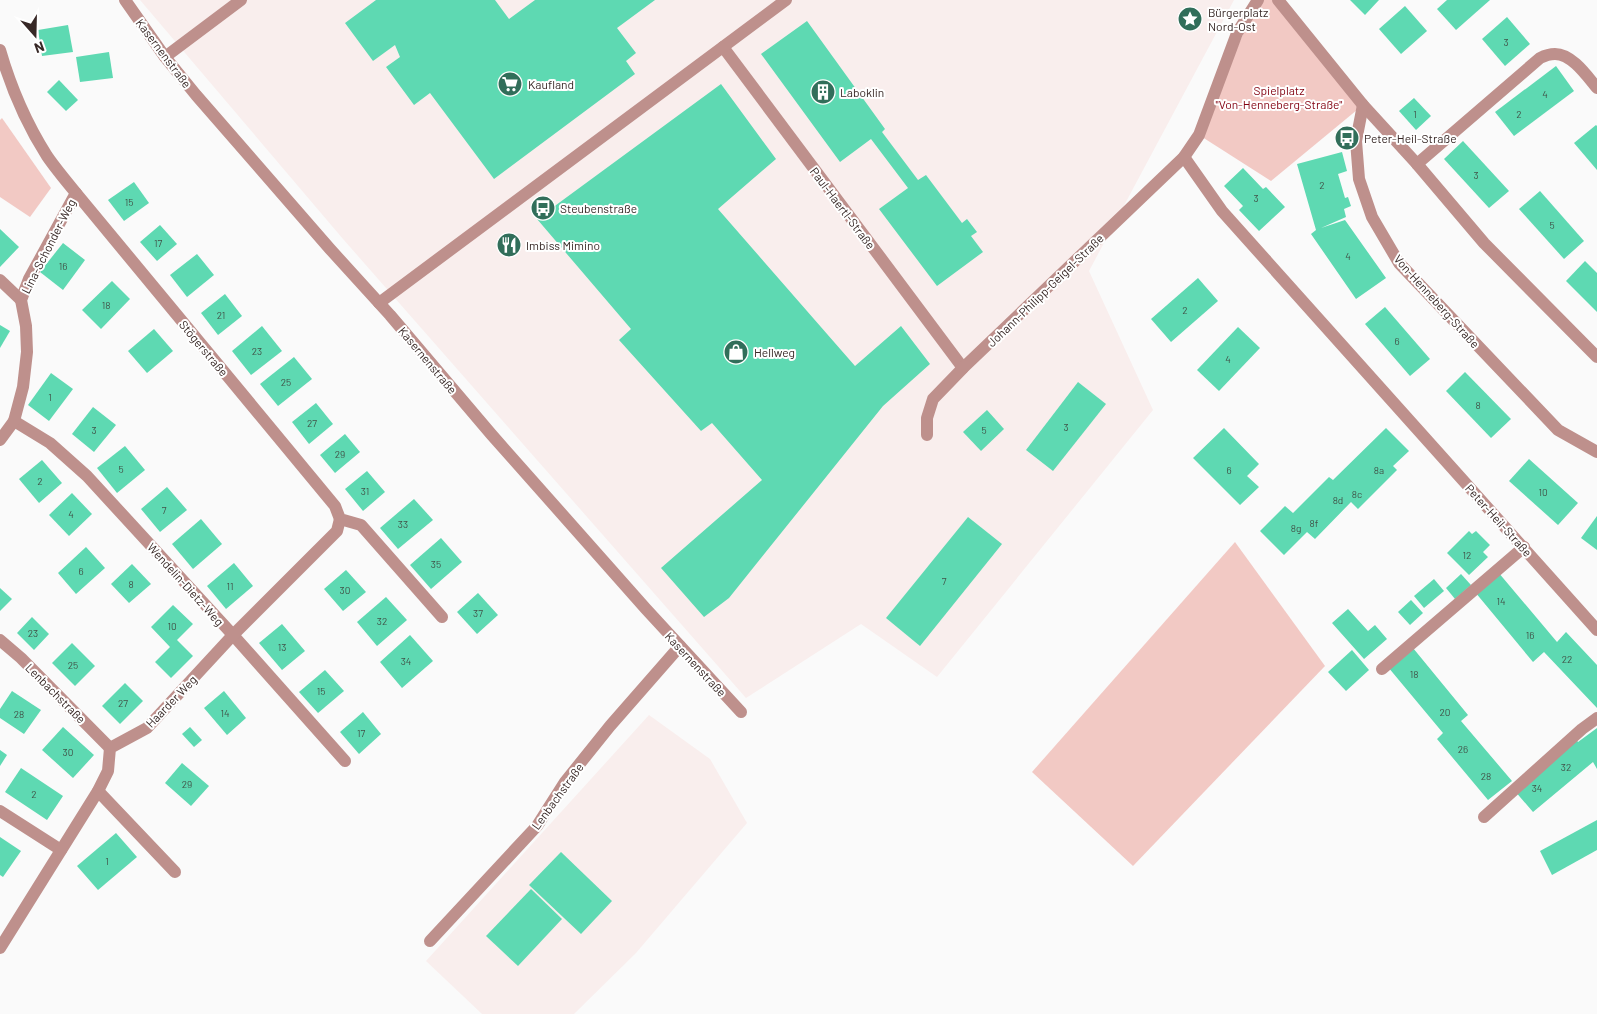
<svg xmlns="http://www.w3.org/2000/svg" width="1597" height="1014" font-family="Barlow,sans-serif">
	<rect width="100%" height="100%" fill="#fafafa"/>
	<g fill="#f9eeed">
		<path d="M140,0H1234L1089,271L1153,410L937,677L861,624L746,698L343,239Z"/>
		<path d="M649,715L710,759L747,823L636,953L574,1014H482L426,961Z"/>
	</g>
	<g fill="#f2c9c4">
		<path d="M1258,0H1278L1363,105L1271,181L1199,135Z"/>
		<path d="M2,118L51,188L30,217L0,197V120Z"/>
		<path d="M1235,542L1325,666L1133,866L1032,772Z"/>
	</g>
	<g fill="#5ed9b2">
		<path d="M376,0H495L509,19L535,0H655L617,28L636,53L626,61L635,74L494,179L430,93L414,105L386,67L400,57L395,45L373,61L345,23Z"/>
		<path d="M1350,0H1379L1365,15Z"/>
		<path d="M1447,0H1490L1456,30L1437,9Z"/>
		<path d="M1405,6L1427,31L1401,54L1379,29Z"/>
		<path d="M1507,17L1530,44L1505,66L1482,39Z"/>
		<path d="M807,21L885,129L882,132L918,180L926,175L962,223L967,219L977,232L971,236L983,252L937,286L879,209L908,188L871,139L840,162L761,54Z"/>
		<path d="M68,25L73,52L42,56L38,30Z"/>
		<path d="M109,52L113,78L80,82L76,57Z"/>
		<path d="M1556,66L1574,91L1514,136L1495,112Z"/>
		<path d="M59,80L78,100L66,111L47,92Z"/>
		<path d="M721,84L776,159L718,209L855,366L901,326L930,364L883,406L729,598L704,617L661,568L762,480L712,423L701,431L619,340L631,329L537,219Z"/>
		<path d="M1414,98L1431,116L1416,130L1399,111Z"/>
		<path d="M1596,125L1597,126V170L1574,143Z"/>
		<path d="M1463,141L1509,191L1489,208L1444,159Z"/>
		<path d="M1342,152L1347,171L1338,174L1345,198L1348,197L1351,206L1344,209L1346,217L1321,228L1345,220L1386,278L1356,299L1311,234L1316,230L1297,164Z"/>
		<path d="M1243,168L1263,189L1266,187L1285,207L1259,231L1239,210L1243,206L1224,186Z"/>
		<path d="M134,182L149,203L124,221L108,200Z"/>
		<path d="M1540,191L1584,241L1564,259L1519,209Z"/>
		<path d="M160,225L177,244L157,261L140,242Z"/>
		<path d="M0,229L19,247L0,267Z"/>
		<path d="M63,243L85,260L63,290L40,272Z"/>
		<path d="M197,254L214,275L187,297L170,275Z"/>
		<path d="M1585,261L1597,273V312L1566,281Z"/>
		<path d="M1198,278L1218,301L1171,342L1151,319Z"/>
		<path d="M112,281L130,299L101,329L82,310Z"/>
		<path d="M225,294L242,316L218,335L201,313Z"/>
		<path d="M1385,307L1430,359L1410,376L1365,324Z"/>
		<path d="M0,325L10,331L0,348Z"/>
		<path d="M262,326L282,351L251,375L232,351Z"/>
		<path d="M1238,327L1260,348L1219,391L1197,370Z"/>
		<path d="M154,329L173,351L147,373L128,351Z"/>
		<path d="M294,357L312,379L278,406L260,384Z"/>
		<path d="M1465,372L1511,419L1491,438L1446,391Z"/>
		<path d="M51,373L73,389L49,421L28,405Z"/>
		<path d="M1078,382L1106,404L1053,471L1026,450Z"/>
		<path d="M316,403L333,424L309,444L292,422Z"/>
		<path d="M93,407L116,425L94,452L72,434Z"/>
		<path d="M987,410L1004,429L981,451L963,432Z"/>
		<path d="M1224,428L1259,464L1247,476L1259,487L1240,505L1193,458Z"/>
		<path d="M1386,428L1409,451L1393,466L1397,470L1358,509L1351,502L1315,539L1307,532L1284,555L1260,531L1285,506L1293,513L1329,477L1333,480Z"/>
		<path d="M345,434L360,452L335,473L320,455Z"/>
		<path d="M125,446L145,470L117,493L97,468Z"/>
		<path d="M1529,459L1578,503L1558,525L1509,481Z"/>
		<path d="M42,460L62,483L39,503L19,479Z"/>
		<path d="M367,471L385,492L363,511L345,489Z"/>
		<path d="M167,487L187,510L160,532L141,509Z"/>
		<path d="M72,493L92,514L69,536L49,515Z"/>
		<path d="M414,499L433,520L398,549L380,528Z"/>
		<path d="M1597,516V550L1581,538Z"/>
		<path d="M968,517L1002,544L920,646L886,618Z"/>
		<path d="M201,519L222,544L193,569L172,544Z"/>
		<path d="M1469,531L1472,534L1476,531L1490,545L1483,552L1488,557L1469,575L1447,553Z"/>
		<path d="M441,538L462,562L431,589L410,565Z"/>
		<path d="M86,547L105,568L76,594L58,573Z"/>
		<path d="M234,563L253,586L226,609L207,586Z"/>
		<path d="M132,564L151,584L129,603L111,584Z"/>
		<path d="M346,570L366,592L343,611L324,589Z"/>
		<path d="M1498,572L1557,642L1566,632L1597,665V708L1544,652L1533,662L1475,592Z"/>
		<path d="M1461,574L1471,585L1455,599L1446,588Z"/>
		<path d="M1434,579L1444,591L1424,608L1414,596Z"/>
		<path d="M0,588L12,599L0,611Z"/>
		<path d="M478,593L498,615L477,634L457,612Z"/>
		<path d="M386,597L407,620L377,646L357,622Z"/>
		<path d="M1411,600L1423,613L1410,625L1398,612Z"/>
		<path d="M173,605L193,624L177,640L193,656L171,678L155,662L170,647L151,627Z"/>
		<path d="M1348,609L1368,631L1375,625L1387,639L1364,659L1332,623Z"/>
		<path d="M32,617L49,634L34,650L17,633Z"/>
		<path d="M282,624L305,651L282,670L259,643Z"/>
		<path d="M410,635L433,661L402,688L380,662Z"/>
		<path d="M72,643L95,666L75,686L52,663Z"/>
		<path d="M1413,648L1468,715L1461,721L1512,781L1488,800L1437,739L1443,733L1388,667Z"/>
		<path d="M1352,650L1369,670L1346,691L1328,672Z"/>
		<path d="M325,670L344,691L318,713L299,692Z"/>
		<path d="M125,683L143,701L120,724L102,706Z"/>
		<path d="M12,691L41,710L24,734L0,718V709Z"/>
		<path d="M224,691L246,718L227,735L204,708Z"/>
		<path d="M363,712L381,734L359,754L340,732Z"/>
		<path d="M63,727L94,755L73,778L42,750Z"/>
		<path d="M190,727L202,740L194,747L182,734Z"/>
		<path d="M1597,728V769L1593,762L1533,812L1514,790L1575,738L1578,742Z"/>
		<path d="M0,750L7,755L0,766Z"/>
		<path d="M182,763L209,786L191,806L165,783Z"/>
		<path d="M21,768L63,796L47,820L5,792Z"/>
		<path d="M1597,820V850L1552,875L1540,851Z"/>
		<path d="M116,833L137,857L98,890L77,866Z"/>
		<path d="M0,837L21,851L3,877L0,875Z"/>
		<path d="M561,852L612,901L581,934L529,885Z"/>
		<path d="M531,889L562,919L518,966L486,936Z"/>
	</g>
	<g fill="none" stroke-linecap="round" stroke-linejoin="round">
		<g stroke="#be908c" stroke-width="12">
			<path d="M125,0L165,57L196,95L330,249L390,315L491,434L646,609L741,712"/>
			<path d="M1278,0L1363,105L1417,164L1484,243L1597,357"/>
			<path d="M723,47L963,368"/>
			<path d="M0,50C11,88 26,123 47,156C56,169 66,181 76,193L335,506L340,519L361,525L442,617"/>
			<path d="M165,57L241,0"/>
			<path d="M1363,105L1356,141L1359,179L1372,217L1399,263L1558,430L1597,452"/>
			<path d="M1184,157L1222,211L1597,630"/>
			<path d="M1417,164L1540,58C1544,56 1550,54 1555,54C1572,54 1587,76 1597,88"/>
			<path d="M0,280L21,300"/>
			<path d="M379,303L786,0"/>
			<path d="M14,421L50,443L87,476L233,635L345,761"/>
			<path d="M927,435V418L933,399L963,368L1184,157L1199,135L1237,33L1258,0"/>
			<path d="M0,440L14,421L23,387L27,352L26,326L21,300L29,279L76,193"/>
			<path d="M0,640L21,658L110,748"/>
			<path d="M1382,669L1524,547"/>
			<path d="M98,791L175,872"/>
			<path d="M0,811L61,850"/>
			<path d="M1484,817L1582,729L1597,718"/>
			<path d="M430,941L537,826L565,782L610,726L680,646"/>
			<path d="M0,948L98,791L108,771L110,748L147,728L233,635L337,531L340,519"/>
		</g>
	</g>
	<defs>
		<symbol id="sight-disc" viewBox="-11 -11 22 22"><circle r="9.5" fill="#316e5a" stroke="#fff"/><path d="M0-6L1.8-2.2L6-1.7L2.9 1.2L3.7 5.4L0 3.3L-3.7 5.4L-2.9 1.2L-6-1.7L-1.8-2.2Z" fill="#fff"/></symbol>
		<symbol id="supermarket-disc" viewBox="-11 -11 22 22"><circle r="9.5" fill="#316e5a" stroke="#fff"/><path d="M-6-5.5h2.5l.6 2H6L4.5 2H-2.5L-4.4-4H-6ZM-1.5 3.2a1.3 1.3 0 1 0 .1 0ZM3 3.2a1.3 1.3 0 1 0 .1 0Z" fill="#fff"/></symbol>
		<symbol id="building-disc" viewBox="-11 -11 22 22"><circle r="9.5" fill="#316e5a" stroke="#fff"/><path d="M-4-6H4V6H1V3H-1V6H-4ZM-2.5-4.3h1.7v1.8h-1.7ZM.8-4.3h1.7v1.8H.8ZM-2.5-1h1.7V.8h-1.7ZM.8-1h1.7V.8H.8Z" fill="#fff"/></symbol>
		<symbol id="bus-disc" viewBox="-11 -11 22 22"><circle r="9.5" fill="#316e5a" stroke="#fff"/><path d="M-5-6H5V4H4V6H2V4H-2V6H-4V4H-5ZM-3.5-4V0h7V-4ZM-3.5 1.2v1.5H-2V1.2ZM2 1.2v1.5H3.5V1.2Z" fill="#fff"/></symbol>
		<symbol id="restaurant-disc" viewBox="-11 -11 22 22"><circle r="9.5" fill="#316e5a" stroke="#fff"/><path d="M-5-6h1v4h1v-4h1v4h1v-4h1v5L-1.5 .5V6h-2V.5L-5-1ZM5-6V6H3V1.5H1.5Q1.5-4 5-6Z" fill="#fff"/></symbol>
		<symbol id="shop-disc" viewBox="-11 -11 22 22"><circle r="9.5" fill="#316e5a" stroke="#fff"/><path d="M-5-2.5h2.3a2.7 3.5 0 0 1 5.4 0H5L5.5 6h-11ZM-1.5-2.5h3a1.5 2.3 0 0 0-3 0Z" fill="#fff"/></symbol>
	</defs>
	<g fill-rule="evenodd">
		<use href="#sight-disc" x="1176" y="5" width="28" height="28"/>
		<use href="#supermarket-disc" x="496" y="70" width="28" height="28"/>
		<use href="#building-disc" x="809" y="78" width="28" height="28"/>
		<use href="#bus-disc" x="1333" y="124" width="28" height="28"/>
		<use href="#bus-disc" x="529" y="194" width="28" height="28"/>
		<use href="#restaurant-disc" x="495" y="231" width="28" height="28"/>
		<use href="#shop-disc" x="722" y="338" width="28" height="28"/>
	</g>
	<g text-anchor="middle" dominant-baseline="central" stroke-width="4" stroke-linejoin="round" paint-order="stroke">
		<g font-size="10" fill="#415449">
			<text x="1506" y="42">3</text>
			<text x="1545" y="94">4</text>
			<text x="1415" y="114">1</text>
			<text x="1519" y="114">2</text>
			<text x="1476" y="175">3</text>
			<text x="1322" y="185">2</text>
			<text x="1256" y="198">3</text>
			<text x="129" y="202">15</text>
			<text x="1552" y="225">5</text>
			<text x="158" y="243">17</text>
			<text x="1348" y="256">4</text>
			<text x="63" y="266">16</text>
			<text x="106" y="305">18</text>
			<text x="1185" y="310">2</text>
			<text x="221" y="315">21</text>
			<text x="1397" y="341">6</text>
			<text x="257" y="351">23</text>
			<text x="1228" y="359">4</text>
			<text x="286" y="382">25</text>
			<text x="50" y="397">1</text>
			<text x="1478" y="405">8</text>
			<text x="312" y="423">27</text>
			<text x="1066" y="427">3</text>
			<text x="94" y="430">3</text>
			<text x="984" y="430">5</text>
			<text x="340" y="454">29</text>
			<text x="121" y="469">5</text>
			<text x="1229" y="470">6</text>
			<text x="1379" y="470">8a</text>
			<text x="40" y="481">2</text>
			<text x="365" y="491">31</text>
			<text x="1543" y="492">10</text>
			<text x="1357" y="494">8c</text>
			<text x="1338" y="500">8d</text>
			<text x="164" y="510">7</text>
			<text x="71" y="514">4</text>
			<text x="1314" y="523">8f</text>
			<text x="403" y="524">33</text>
			<text x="1296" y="528">8g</text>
			<text x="1467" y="555">12</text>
			<text x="436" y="564">35</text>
			<text x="81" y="571">6</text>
			<text x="944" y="581">7</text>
			<text x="131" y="584">8</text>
			<text x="230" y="586">11</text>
			<text x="345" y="590">30</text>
			<text x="1501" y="601">14</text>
			<text x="478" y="613">37</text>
			<text x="382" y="621">32</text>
			<text x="172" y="626">10</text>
			<text x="33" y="633">23</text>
			<text x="1530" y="635">16</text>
			<text x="282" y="647">13</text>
			<text x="1567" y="659">22</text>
			<text x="406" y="661">34</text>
			<text x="73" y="665">25</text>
			<text x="1414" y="674">18</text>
			<text x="321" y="691">15</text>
			<text x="123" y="703">27</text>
			<text x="1445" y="712">20</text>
			<text x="225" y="713">14</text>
			<text x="19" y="714">28</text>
			<text x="361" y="733">17</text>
			<text x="1463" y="749">26</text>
			<text x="68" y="752">30</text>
			<text x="1566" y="767">32</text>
			<text x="1486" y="776">28</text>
			<text x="187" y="784">29</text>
			<text x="1537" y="788">34</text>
			<text x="34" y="794">2</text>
			<text x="107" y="861">1</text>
		</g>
		<g font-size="12" fill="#372826" stroke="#fff" text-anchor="start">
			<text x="1208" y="12">Bürgerplatz<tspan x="1208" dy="14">Nord-Ost</tspan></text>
			<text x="528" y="84">Kaufland</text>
			<text x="840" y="92">Laboklin</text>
			<text x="1364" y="138">Peter-Heil-Straße</text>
			<text x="560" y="208">Steubenstraße</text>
			<text x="526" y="245">Imbiss Mimino</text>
			<text x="754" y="352">Hellweg</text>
		</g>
		<g font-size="12" fill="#372826" stroke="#fff">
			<text transform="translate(164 53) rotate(53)">Kasernenstraße</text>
			<text transform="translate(843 208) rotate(53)">Paul-Haertl-Straße</text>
			<text transform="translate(48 246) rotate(-63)">Lina-Schonder-Weg</text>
			<text transform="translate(1045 290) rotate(-44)">Johann-Philipp-Geigel-Straße</text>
			<text transform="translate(1437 301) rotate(48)">Von-Henneberg-Straße</text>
			<text transform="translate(204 348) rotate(50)">Stögerstraße</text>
			<text transform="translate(428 360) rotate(50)">Kasernenstraße</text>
			<text transform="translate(1499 520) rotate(48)">Peter-Heil-Straße</text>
			<text transform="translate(186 584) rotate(48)">Wendelin-Dietz-Weg</text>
			<text transform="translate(696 664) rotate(47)">Kasernenstraße</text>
			<text transform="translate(56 693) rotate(45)">Lenbachstraße</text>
			<text transform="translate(171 701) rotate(-46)">Haarder Weg</text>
			<text transform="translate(557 796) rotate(-54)">Lenbachstraße</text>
		</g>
		<g font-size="12" fill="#820010" stroke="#fff">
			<text x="1279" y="90">Spielplatz<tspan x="1279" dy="14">"Von-Henneberg-Straße"</tspan></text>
		</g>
	</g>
	<g transform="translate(35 35) rotate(160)" stroke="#ffffff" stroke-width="4" paint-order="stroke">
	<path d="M0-4L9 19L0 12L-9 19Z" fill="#372826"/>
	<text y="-8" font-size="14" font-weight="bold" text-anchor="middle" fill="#372826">N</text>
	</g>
</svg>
